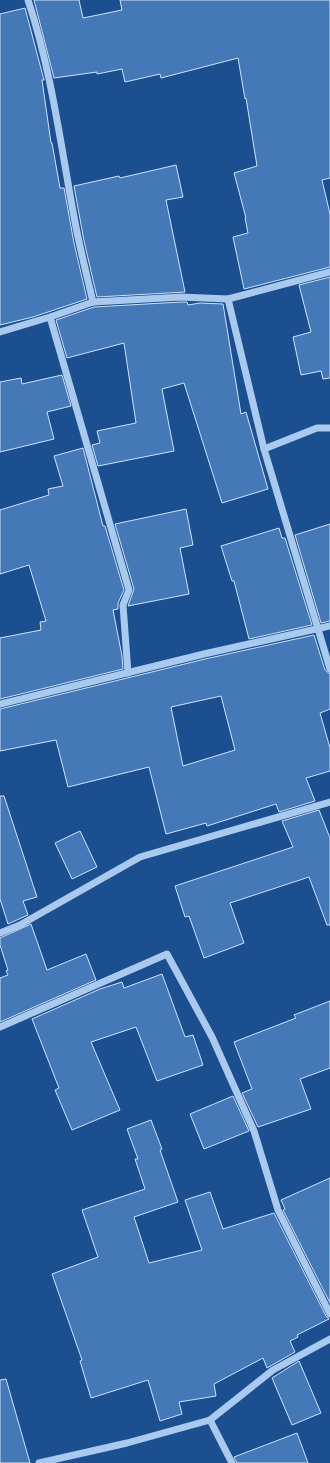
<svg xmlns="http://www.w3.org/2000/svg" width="330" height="1463" font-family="'Space Grotesk',sans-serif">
	<rect width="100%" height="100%" fill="#1b4f8f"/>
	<g fill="#4478b7" stroke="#cfe3fa" fill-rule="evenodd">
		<path d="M34,0H79L83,18L122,10L120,0H330V178L322,180L330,214V267L244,289L233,237L248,233L245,218H246L234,173L257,166L246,98L245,99L238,58L161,78L160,74L125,82L122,69L97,74V72L54,78Z"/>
		<path d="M25,8L44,80H42L51,143H52L60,188H64L74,243L87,299L33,317L0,325V14Z"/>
		<path d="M176,165L183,197L166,200L185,292L97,297L84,241L74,186L119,176L120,178Z"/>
		<path d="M330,277V378L323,379L321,371L301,375L293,337L311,332L299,285Z"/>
		<path d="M181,302H187L188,305L200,303L223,304L241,414L246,412L268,489L222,503L184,383L162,389L174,451L98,466L92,445L100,443L97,431L136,423L124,343L67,358L56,320L94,307Z"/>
		<path d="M62,375L71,406L47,412L54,439L0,452V382L21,378L22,384Z"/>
		<path d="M83,448L103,526H105L124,590L118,603V609L113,610L122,656L123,669L0,699V638L41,630L40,622L46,621L29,565L0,574V510L49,495L48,489L63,486L54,456Z"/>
		<path d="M186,509L193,545L180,548L189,594L128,606L134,589L115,524Z"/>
		<path d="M330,524V621L321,623L295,535Z"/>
		<path d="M279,528L282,538H285L312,625L249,639L234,581H232L221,546Z"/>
		<path d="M314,635L325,670L330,674V709L320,713L330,748V771L306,778L315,801L279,812L276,804L207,826L206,823L166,834L149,767L68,787L56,740L0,751V709L205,659ZM221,696L235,750L183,766L171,707Z"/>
		<path d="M0,796H4L37,897L23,901L28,915L8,924L0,899Z"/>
		<path d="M319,810L330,838V925H327L309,877L230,903L244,943L204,958L189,916L185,917L175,886L293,847L282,821Z"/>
		<path d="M80,831L97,867L72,879L55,843Z"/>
		<path d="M31,924L47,970L86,954L96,980L0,1022V978L8,975L6,971L8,970L0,945V938Z"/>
		<path d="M162,974L185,1037L193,1035L203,1065L157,1081L136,1027L91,1042L120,1110L72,1130L55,1090L59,1088L32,1019L100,989L122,982L124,988Z"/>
		<path d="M330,1001V1068L300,1079L311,1109L258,1127L242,1093L252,1089L234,1042L296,1018L294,1015Z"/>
		<path d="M233,1096L249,1131L204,1149L190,1114Z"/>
		<path d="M151,1120L162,1149L160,1150L178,1202L134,1217L149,1263L202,1250L185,1200L210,1192L223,1229L274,1213L326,1316L329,1319L297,1335L298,1337L290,1341L295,1352L267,1368L263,1358L214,1384L216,1396L179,1402L182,1414L160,1421L148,1380L91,1398L80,1361L82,1360L52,1274L98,1257L82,1210L145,1189L135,1159H138L127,1129Z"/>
		<path d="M330,1178V1303L283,1210L285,1209L281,1200Z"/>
		<path d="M299,1361L321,1413L292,1425L272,1378Z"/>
		<path d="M6,1379L30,1463H0V1380Z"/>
		<path d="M297,1433L308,1463H237L234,1457Z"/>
	</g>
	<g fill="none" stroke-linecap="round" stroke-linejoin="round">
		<g stroke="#a9c9ee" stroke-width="7">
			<path d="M28,0C52,72 61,148 75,222C80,249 87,276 93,302"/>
			<path d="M228,299L264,449L330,669"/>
			<path d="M50,317L129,590L123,605L128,673"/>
			<path d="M0,332L50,317L93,302L181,297L228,299L330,272"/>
			<path d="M264,449L317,428H330"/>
			<path d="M0,704L204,654L330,626"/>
			<path d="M0,933L20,925L140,857L330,802"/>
			<path d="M0,1027L167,954L212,1037L254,1131L278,1210L330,1314"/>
			<path d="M210,1420L232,1463"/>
			<path d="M39,1463L127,1443L210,1420L273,1370L330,1339"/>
		</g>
	</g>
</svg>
